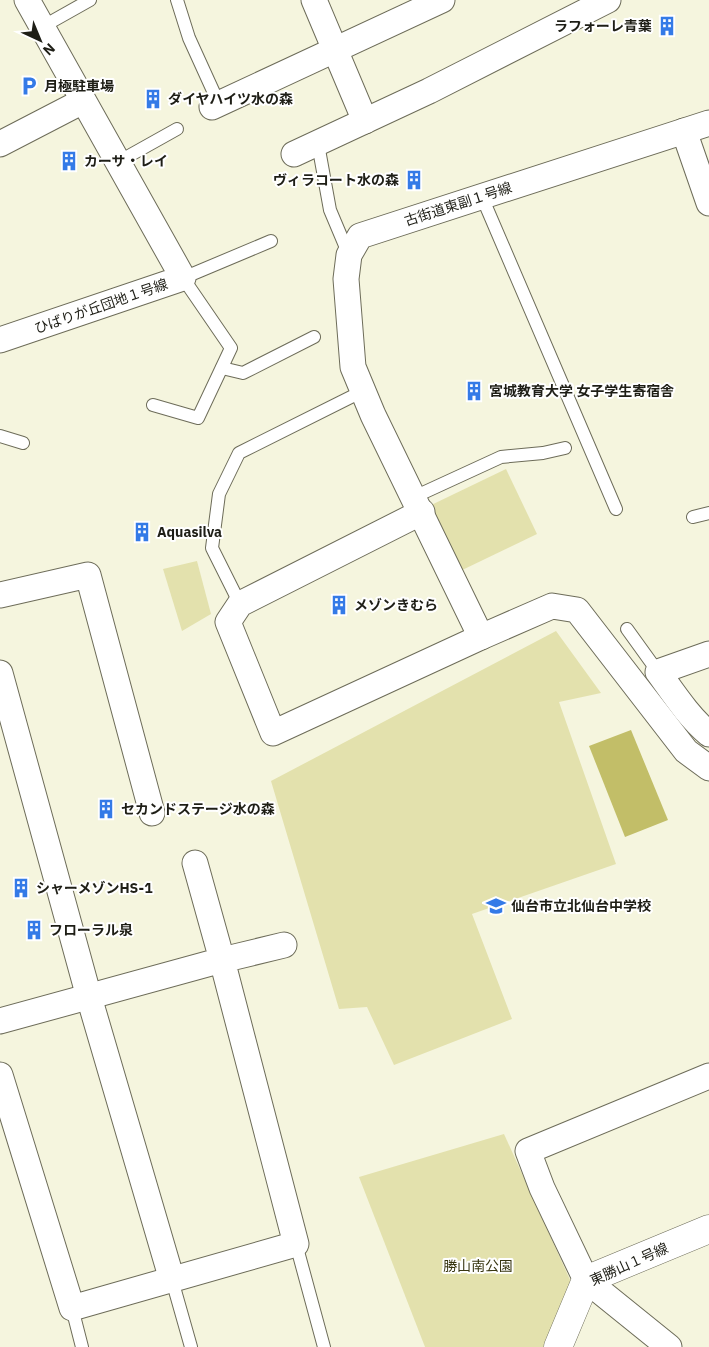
<svg xmlns="http://www.w3.org/2000/svg" width="709" height="1347" font-family="'IBM Plex Sans','Noto Sans JP',sans-serif">
	<rect width="100%" height="100%" fill="#f5f5de"/>
	<g fill="#e3e1ad">
		<path d="M506,469L537,534L456,573L425,508Z"/>
		<path d="M197,561L211,614L182,631L163,569Z"/>
		<path d="M556,631L601,693L559,702L616,864L472,914L512,1019L394,1065L367,1007L339,1009L271,781Z"/>
		<path d="M504,1134L571,1282L543,1347H425L359,1177Z"/>
	</g>
	<path fill="#c2be68" d="M631,730L668,820L625,837L589,746Z"/>
	<g fill="none" stroke-linecap="round" stroke-linejoin="round">
		<defs>
			<g id="lane">
				<path d="M177,0L189,38L219,104"/>
				<path d="M42,27L90,0"/>
				<path d="M318,144L330,210L349,255"/>
				<path d="M118,162L177,129"/>
				<path d="M482,197L616,509"/>
				<path d="M222,368L243,373L314,337"/>
				<path d="M153,405L198,418L231,348L183,278L271,241"/>
				<path d="M0,436L23,443"/>
				<path d="M414,497L501,457L543,453L565,448"/>
				<path d="M693,517L709,513"/>
				<path d="M240,604L212,548L219,494L239,453L363,391"/>
				<path d="M627,629L658,672"/>
				<path d="M296,1244L324,1347"/>
				<path d="M172,1280L191,1347"/>
				<path d="M72,1308L82,1347"/>
			</g>
			<g id="street">
				<path d="M314,0L365,121"/>
				<path d="M212,107L442,0"/>
				<path d="M709,123L360,236L349,255L346,279L353,367L373,415L481,637L552,606L577,610L686,751L709,768"/>
				<path d="M684,131L709,203"/>
				<path d="M0,144L83,101"/>
				<path d="M294,154L429,91L608,0"/>
				<path d="M0,340L183,278L27,0"/>
				<path d="M422,512L240,604L228,622L273,733L481,637"/>
				<path d="M0,595L88,575L152,813"/>
				<path d="M709,654L658,672C674,694 688,716 709,734"/>
				<path d="M0,673L89,997L172,1280"/>
				<path d="M0,1021L222,960L195,863"/>
				<path d="M0,1075L72,1308L296,1244L222,960L284,945"/>
				<path d="M669,1347L586,1280L542,1188L528,1151L709,1076"/>
			</g>
			<path id="secondary" d="M558,1347L586,1280L709,1229"/>
		</defs>
		<use href="#lane" stroke="#6d6c59" stroke-width="14"/>
		<use href="#street" stroke="#6d6c59" stroke-width="27"/>
		<use href="#secondary" stroke="#6d6c59" stroke-width="29"/>
		<use href="#lane" stroke="#fff" stroke-width="12"/>
		<use href="#street" stroke="#fff" stroke-width="25"/>
		<use href="#secondary" stroke="#fff" stroke-width="28"/>
	</g>
	<defs>
		<symbol id="building-bare" viewBox="-9 -9 18 18"><path d="M-4-6H4V6H1V3H-1V6H-4ZM-2.5-4.3h1.7v1.8h-1.7ZM.8-4.3h1.7v1.8H.8ZM-2.5-1h1.7V.8h-1.7ZM.8-1h1.7V.8H.8Z" fill="#347ae7" stroke="#fff" stroke-width="2.5" paint-order="stroke"/></symbol>
		<symbol id="parking-bare" viewBox="-9 -9 18 18"><path d="M-3.5-5.5H1a3.5 3.5 0 0 1 0 7H-1V5.5H-3.5ZM-1-3.4V-.6H.8a1.4 1.4 0 0 0 0-2.8Z" fill="#347ae7" stroke="#fff" stroke-width="2.5" paint-order="stroke"/></symbol>
		<symbol id="school-bare" viewBox="-9 -9 18 18"><path d="M0-5L7-2L0 1L-7-2ZM-4 1L0 2.5L4 1V4Q0 6-4 4Z" fill="#347ae7" stroke="#fff" stroke-width="2.5" paint-order="stroke"/></symbol>
	</defs>
	<g fill-rule="evenodd">
		<use href="#building-bare" x="653" y="12" width="28" height="28"/>
		<use href="#parking-bare" x="15" y="72" width="28" height="28"/>
		<use href="#building-bare" x="139" y="85" width="28" height="28"/>
		<use href="#building-bare" x="55" y="147" width="28" height="28"/>
		<use href="#building-bare" x="400" y="166" width="28" height="28"/>
		<use href="#building-bare" x="460" y="377" width="28" height="28"/>
		<use href="#building-bare" x="128" y="518" width="28" height="28"/>
		<use href="#building-bare" x="325" y="591" width="28" height="28"/>
		<use href="#building-bare" x="92" y="795" width="28" height="28"/>
		<use href="#building-bare" x="7" y="874" width="28" height="28"/>
		<use href="#school-bare" x="482" y="892" width="28" height="28"/>
		<use href="#building-bare" x="20" y="916" width="28" height="28"/>
	</g>
	<g text-anchor="middle" dominant-baseline="central" stroke-width="4" stroke-linejoin="round" paint-order="stroke">
		<g font-size="14" font-weight="bold" fill="#1e1e16" stroke="#fff" text-anchor="start">
			<text x="652" y="26" text-anchor="end">ラフォーレ青葉</text>
			<text x="44" y="86">月極駐車場</text>
			<text x="168" y="99">ダイヤハイツ水の森</text>
			<text x="84" y="161">カーサ・レイ</text>
			<text x="399" y="180" text-anchor="end">ヴィラコート水の森</text>
			<text x="489" y="391">宮城教育大学 女子学生寄宿舎</text>
			<text x="157" y="532">Aquasilva</text>
			<text x="354" y="605">メゾンきむら</text>
			<text x="121" y="809">セカンドステージ水の森</text>
			<text x="36" y="888">シャーメゾンHS-1</text>
			<text x="511" y="906">仙台市立北仙台中学校</text>
			<text x="49" y="930">フローラル泉</text>
		</g>
		<g font-size="14" fill="#1e1e16" stroke="#fff">
			<text transform="translate(458 204) rotate(-18)">古街道東副１号線</text>
			<text transform="translate(101 306) rotate(-19)">ひばりが丘団地１号線</text>
			<text transform="translate(629 1264) rotate(-24)">東勝山１号線</text>
		</g>
		<g font-size="14" fill="#383611" stroke="#fff">
			<text x="478" y="1266">勝山南公園</text>
		</g>
	</g>
	<g transform="translate(40 40) rotate(136)" stroke="#ffffff" stroke-width="4" paint-order="stroke">
	<path d="M0-4L9 19L0 12L-9 19Z" fill="#1e1e16"/>
	<text y="-8" font-size="14" font-weight="bold" text-anchor="middle" fill="#1e1e16">N</text>
	</g>
</svg>
